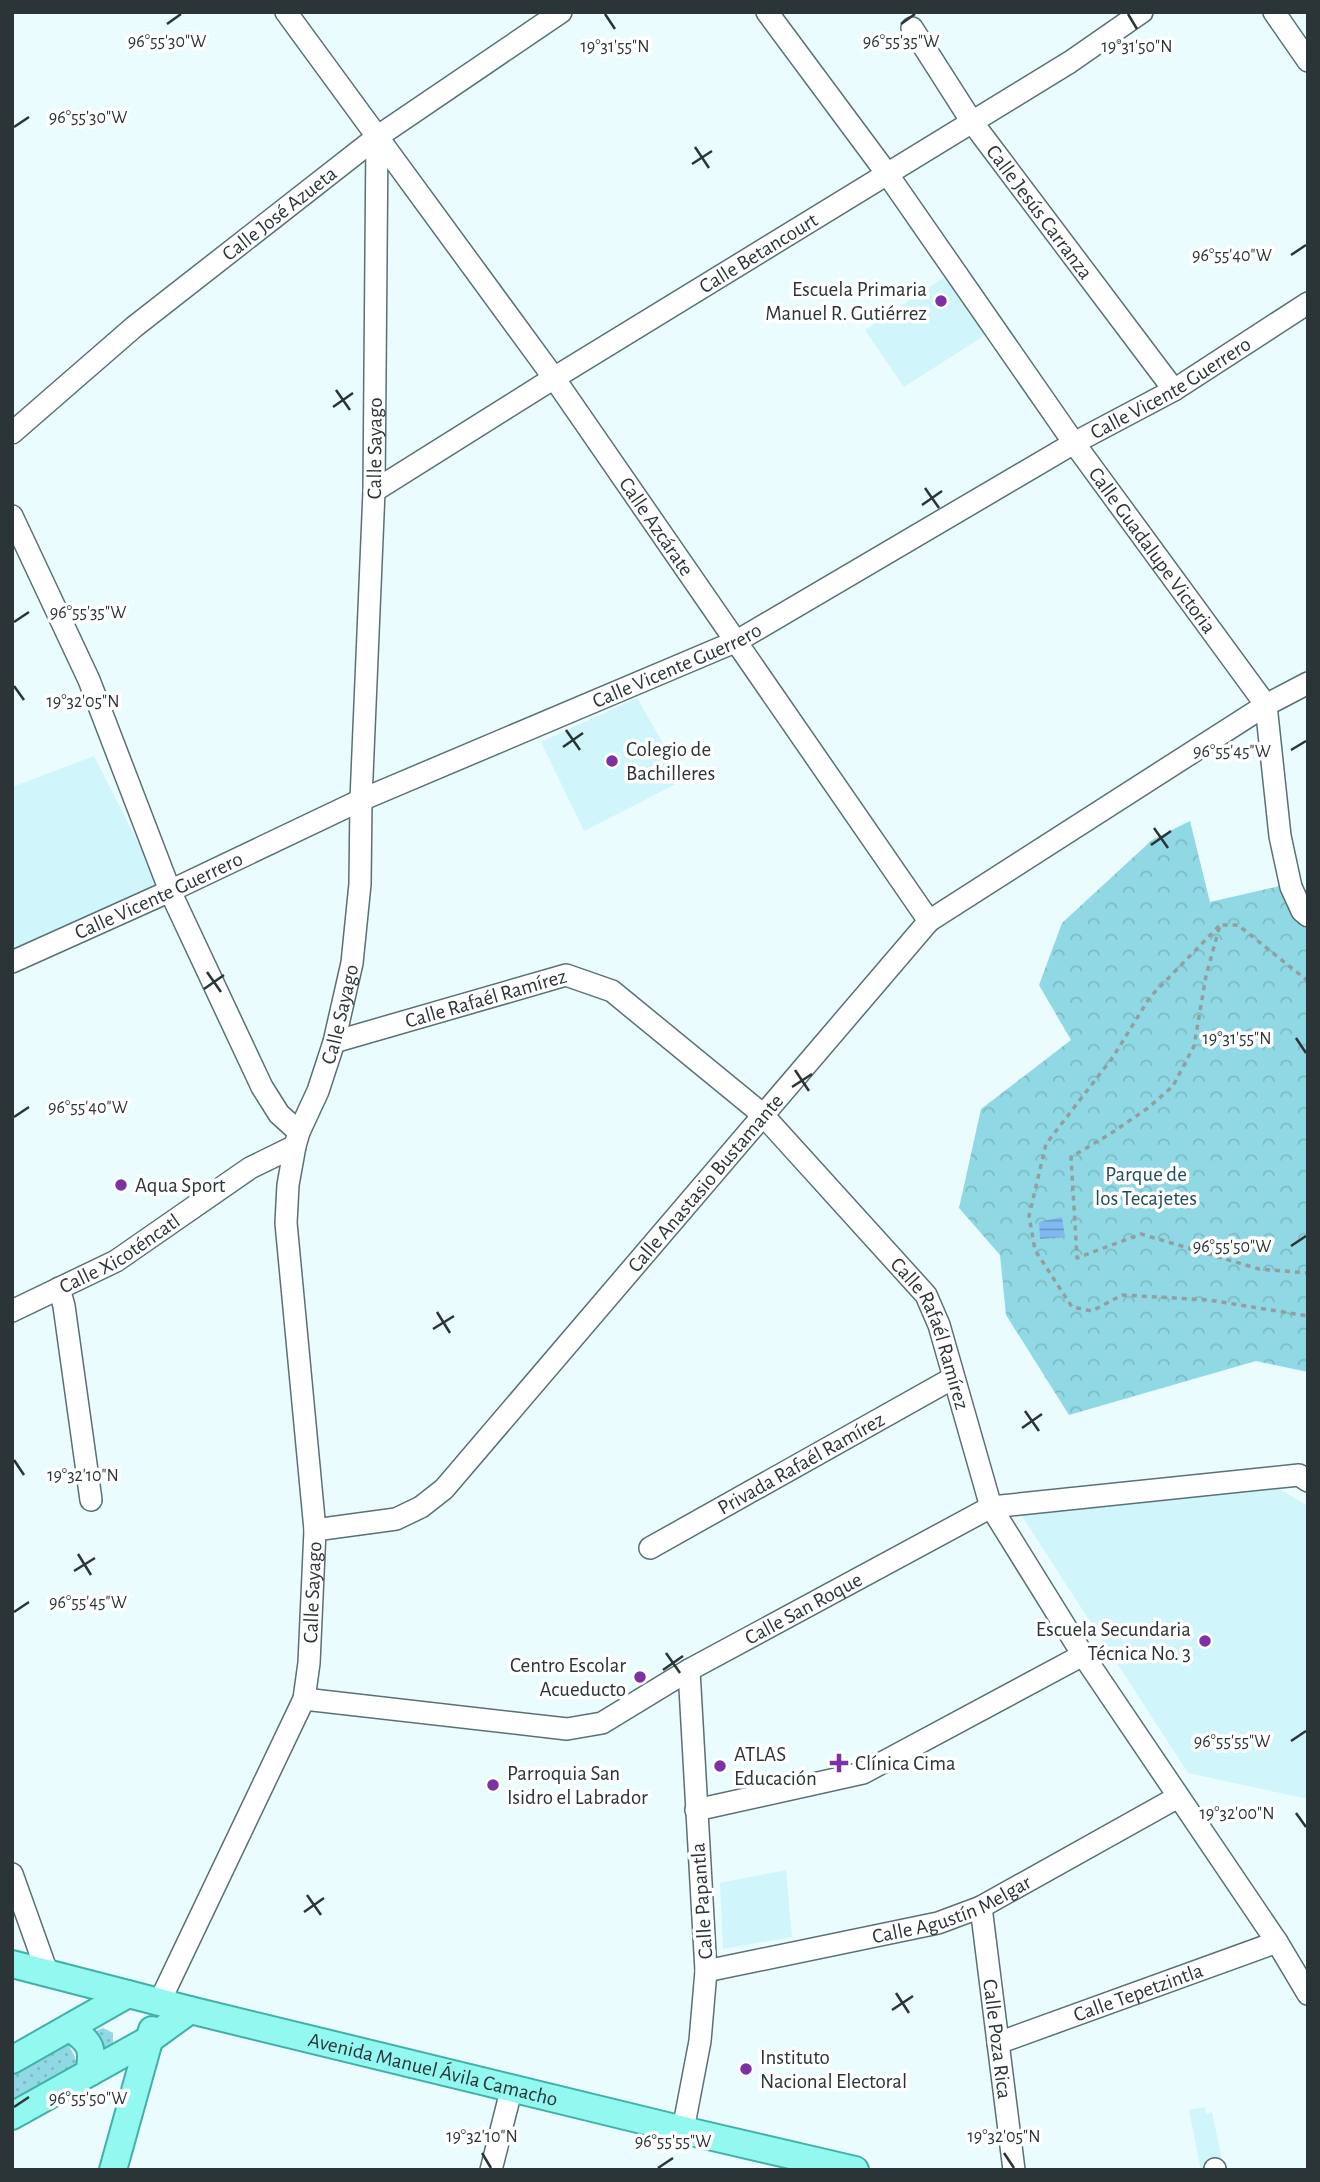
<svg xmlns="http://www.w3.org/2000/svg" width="1320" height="2182" font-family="'Alegreya Sans',sans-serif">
	<defs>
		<pattern id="grass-dots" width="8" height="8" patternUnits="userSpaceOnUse" patternTransform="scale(1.75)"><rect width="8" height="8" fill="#90d9e4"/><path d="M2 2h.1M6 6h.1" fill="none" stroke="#7cbbc4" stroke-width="1.8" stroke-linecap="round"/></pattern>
		<pattern id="park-crowns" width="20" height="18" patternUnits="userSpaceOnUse" patternTransform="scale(1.75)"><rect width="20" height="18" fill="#90d9e4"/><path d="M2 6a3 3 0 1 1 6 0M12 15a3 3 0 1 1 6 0" fill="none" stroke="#7cbbc4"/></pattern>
		<pattern id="water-rules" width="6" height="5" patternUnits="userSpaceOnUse" patternTransform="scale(1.75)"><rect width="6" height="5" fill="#80b9f2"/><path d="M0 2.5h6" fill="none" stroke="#6997c5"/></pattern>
	</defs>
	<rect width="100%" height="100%" fill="#ebfcfe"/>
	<g fill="#d0f5fa">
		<path d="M952,272L993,330L904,387L865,330Z"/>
		<path d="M637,698L684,780L584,831L541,742Z"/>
		<path d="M94,756L161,888L18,953L12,948V787Z"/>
		<path d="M1268,1482L1308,1506V1799L1188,1773L1018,1510Z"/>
		<path d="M786,1870L792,1937L723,1949L720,1883Z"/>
		<path d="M1205,2107L1206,2114L1212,2112L1224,2170H1201L1189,2110Z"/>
	</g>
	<g fill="url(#grass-dots)">
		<path d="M103,2028L113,2033V2044L102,2051L91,2033Z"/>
		<path d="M68,2043L80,2068L12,2106V2075Z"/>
	</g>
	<path fill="url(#park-crowns)" d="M1190,821L1210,902L1284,885L1295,916L1308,930V1372L1256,1361L1069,1415L1006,1315L1000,1255L959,1208L981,1109L1071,1040L1039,985L1062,923L1152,840Z"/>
	<path fill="url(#water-rules)" d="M1062,1217L1065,1237L1040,1239L1039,1222Z"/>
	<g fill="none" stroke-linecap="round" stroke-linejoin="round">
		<defs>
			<g id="minor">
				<path id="s1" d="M286,12L554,378L929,921"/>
				<path id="s2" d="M767,12L888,175L1074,443L1266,705L1280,836L1291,887L1302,911L1308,916"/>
				<path d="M1274,12L1308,61"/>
				<path id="s3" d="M912,28L972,122L1174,390"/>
				<path id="s4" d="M12,433L134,327L377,137L561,12"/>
				<path id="s5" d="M374,491L554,378L1070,62L1142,12"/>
				<path d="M12,516L89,680L170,891L262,1087L279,1114L299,1132"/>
				<path id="s6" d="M12,962L170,891L361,800L737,641L1074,443L1174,390L1308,303"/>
				<path id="s7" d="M334,1042L566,975L612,991L762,1114L926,1295L939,1325L991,1507L1083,1655L1277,1942L1308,1994"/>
				<path d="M59,1288L64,1306L91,1500"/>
				<path id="s8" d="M12,1311L116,1261L250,1168L295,1146"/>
				<path id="s9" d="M315,1530L396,1519L421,1507L444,1489L929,921L1266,705L1308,683"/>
				<path id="s10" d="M650,1548L953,1378"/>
				<path id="s11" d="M304,1699L567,1729L602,1723L689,1670L991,1507L1299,1475L1308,1481"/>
				<path d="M696,1810L863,1773L1083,1655"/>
				<path d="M12,1874L47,1972"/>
				<path id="s12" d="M981,1907L1014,2170"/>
				<path id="s13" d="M706,1971L938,1923L981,1907L1178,1797"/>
				<path id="s14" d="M159,2003L304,1699L309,1663L315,1530L286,1223L288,1185L295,1146L299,1132L318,1091L334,1042L352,963L360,884L361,800L374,491L377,137"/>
				<path id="s15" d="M998,2043L1277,1942"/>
				<path d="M683,2130L700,2041L706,1971L689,1670"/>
				<path d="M1215,2169V2170"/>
				<path d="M491,2170L512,2087"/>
			</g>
			<g id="major">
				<path id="s16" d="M12,1964L190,2010L683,2130L855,2170"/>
				<path d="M70,2028C91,2042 94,2049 89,2073"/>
				<path d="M12,2060L128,1994"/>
				<path d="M12,2116L150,2039L190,2010"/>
				<path d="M113,2170L152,2030"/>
			</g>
		</defs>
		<use href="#minor" stroke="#597175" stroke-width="24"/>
		<use href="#major" stroke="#40b0a8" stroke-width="30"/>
		<g stroke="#919fa1" stroke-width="3.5" stroke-dasharray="5 5" stroke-linecap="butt">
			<path d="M1219,926L1150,997L1113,1057L1046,1144L1029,1216L1035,1250L1072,1307L1092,1311L1122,1295L1209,1300L1308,1316"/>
			<path d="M1308,981L1238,925H1220L1206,976L1194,1046L1173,1086L1148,1108L1110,1134L1071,1157L1077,1258L1141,1234L1259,1269L1308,1273"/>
		</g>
		<use href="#minor" stroke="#fff" stroke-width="21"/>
		<use href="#major" stroke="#93f8ef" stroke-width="26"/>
	</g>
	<path fill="none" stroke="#2b3537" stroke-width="2.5" d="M605,14L615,29M1128,14L1137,29M167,24L181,14M901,24L915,14M14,127L29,117M695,147L709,168M692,164L712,151M1291,255L1306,245M336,390L350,410M333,407L353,393M925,488L939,508M922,505L942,491M14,622L29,612M14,686L24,700M566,730L580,750M563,747L583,733M1291,750L1306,741M1154,828L1168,848M1151,845L1171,831M207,972L221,992M204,989L224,975M1296,1038L1306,1053M795,1070L809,1091M792,1087L812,1074M14,1117L29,1107M1291,1246L1306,1236M437,1312L450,1333M433,1329L454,1316M1025,1411L1039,1431M1022,1428L1042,1414M14,1460L24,1475M78,1554L91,1575M74,1571L95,1558M14,1612L29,1602M666,1653L680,1673M663,1670L683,1656M1291,1741L1306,1731M1296,1813L1306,1827M307,1895L321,1915M304,1912L324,1898M896,1993L909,2013M892,2010L913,1996M14,2107L29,2097M482,2153L491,2168M1004,2153L1014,2168M658,2168L673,2158"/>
	<g fill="#7d32a4" stroke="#fff" stroke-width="2.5">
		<circle cx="941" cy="301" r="7"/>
		<circle cx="612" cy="761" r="7"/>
		<circle cx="121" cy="1185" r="7"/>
		<circle cx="1205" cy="1641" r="7"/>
		<circle cx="640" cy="1677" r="7"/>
		<path d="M835.5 1752.5h7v7h7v7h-7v7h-7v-7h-7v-7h7z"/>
		<circle cx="720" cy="1766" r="7"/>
		<circle cx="493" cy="1785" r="7"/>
		<circle cx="746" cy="2069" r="7"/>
	</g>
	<g text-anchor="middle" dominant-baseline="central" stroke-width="7" stroke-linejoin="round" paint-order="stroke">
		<g font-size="21" fill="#2b3537" stroke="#fff">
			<text stroke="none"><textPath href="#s3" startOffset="224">Calle Jesús Carranza</textPath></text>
			<text stroke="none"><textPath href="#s4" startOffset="346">Calle José Azueta</textPath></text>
			<text stroke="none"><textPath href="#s5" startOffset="452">Calle Betancourt</textPath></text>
			<text stroke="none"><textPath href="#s6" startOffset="1295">Calle Vicente Guerrero</textPath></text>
			<text stroke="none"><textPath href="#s14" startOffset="1600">Calle Sayago</textPath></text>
			<text stroke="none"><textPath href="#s1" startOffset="634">Calle Azcárate</textPath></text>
			<text stroke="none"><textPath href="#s2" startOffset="662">Calle Guadalupe Victoria</textPath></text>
			<text stroke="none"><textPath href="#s6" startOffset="728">Calle Vicente Guerrero</textPath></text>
			<text stroke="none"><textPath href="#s6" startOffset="161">Calle Vicente Guerrero</textPath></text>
			<text stroke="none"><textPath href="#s7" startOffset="158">Calle Rafaél Ramírez</textPath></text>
			<text stroke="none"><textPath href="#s14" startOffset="1032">Calle Sayago</textPath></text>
			<text stroke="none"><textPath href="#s9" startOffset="541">Calle Anastasio Bustamante</textPath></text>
			<text stroke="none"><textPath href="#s8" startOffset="122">Calle Xicoténcatl</textPath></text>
			<text stroke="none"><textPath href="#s7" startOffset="765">Calle Rafaél Ramírez</textPath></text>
			<text stroke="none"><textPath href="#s10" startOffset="173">Privada Rafaél Ramírez</textPath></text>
			<text stroke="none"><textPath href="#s14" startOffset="444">Calle Sayago</textPath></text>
			<text stroke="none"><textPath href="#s11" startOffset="532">Calle San Roque</textPath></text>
			<text transform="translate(702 1901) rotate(-94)">Calle Papantla</text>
			<text stroke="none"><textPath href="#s13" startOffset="254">Calle Agustín Melgar</textPath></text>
			<text stroke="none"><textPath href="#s15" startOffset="149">Calle Tepetzintla</textPath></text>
			<text stroke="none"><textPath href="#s12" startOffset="133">Calle Poza Rica</textPath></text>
			<text stroke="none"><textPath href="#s16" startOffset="434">Avenida Manuel Ávila Camacho</textPath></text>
		</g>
		<g font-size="21" fill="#2b3537" stroke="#fff" text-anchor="start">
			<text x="927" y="289" text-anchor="end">Escuela Primaria<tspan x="927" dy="24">Manuel R. Gutiérrez</tspan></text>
			<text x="626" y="749">Colegio de<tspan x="626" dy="24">Bachilleres</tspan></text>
			<text x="135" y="1185">Aqua Sport</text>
			<text x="1191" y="1629" text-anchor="end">Escuela Secundaria<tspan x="1191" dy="24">Técnica No. 3</tspan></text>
			<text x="626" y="1665" text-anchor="end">Centro Escolar<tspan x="626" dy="24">Acueducto</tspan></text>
			<text x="734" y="1754">ATLAS<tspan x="734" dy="24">Educación</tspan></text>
			<text x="855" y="1763">Clínica Cima</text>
			<text x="507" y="1773">Parroquia San<tspan x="507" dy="24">Isidro el Labrador</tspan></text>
			<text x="760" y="2057">Instituto<tspan x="760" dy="24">Nacional Electoral</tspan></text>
		</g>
		<g font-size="21" fill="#205057" stroke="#fff">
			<text x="1146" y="1174">Parque de<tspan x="1146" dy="24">los Tecajetes</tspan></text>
		</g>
	</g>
	<g font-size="18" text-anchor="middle" fill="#2b3537" stroke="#fff" stroke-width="7" stroke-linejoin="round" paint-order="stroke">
		<text x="167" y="47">96°55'30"W</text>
		<text x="901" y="47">96°55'35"W</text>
		<text x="615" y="52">19°31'55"N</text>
		<text x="1137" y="52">19°31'50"N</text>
		<text x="88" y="123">96°55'30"W</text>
		<text x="1232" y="261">96°55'40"W</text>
		<text x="88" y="618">96°55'35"W</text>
		<text x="83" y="707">19°32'05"N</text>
		<text x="1232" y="757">96°55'45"W</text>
		<text x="1237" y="1044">19°31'55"N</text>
		<text x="88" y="1113">96°55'40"W</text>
		<text x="1232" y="1252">96°55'50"W</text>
		<text x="83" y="1481">19°32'10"N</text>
		<text x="88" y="1608">96°55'45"W</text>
		<text x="1232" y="1747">96°55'55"W</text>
		<text x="1237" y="1819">19°32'00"N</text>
		<text x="88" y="2104">96°55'50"W</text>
		<text x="482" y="2142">19°32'10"N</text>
		<text x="1004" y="2142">19°32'05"N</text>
		<text x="673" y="2147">96°55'55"W</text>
	</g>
	<rect width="1320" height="2182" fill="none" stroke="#2b3537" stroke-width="28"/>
</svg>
